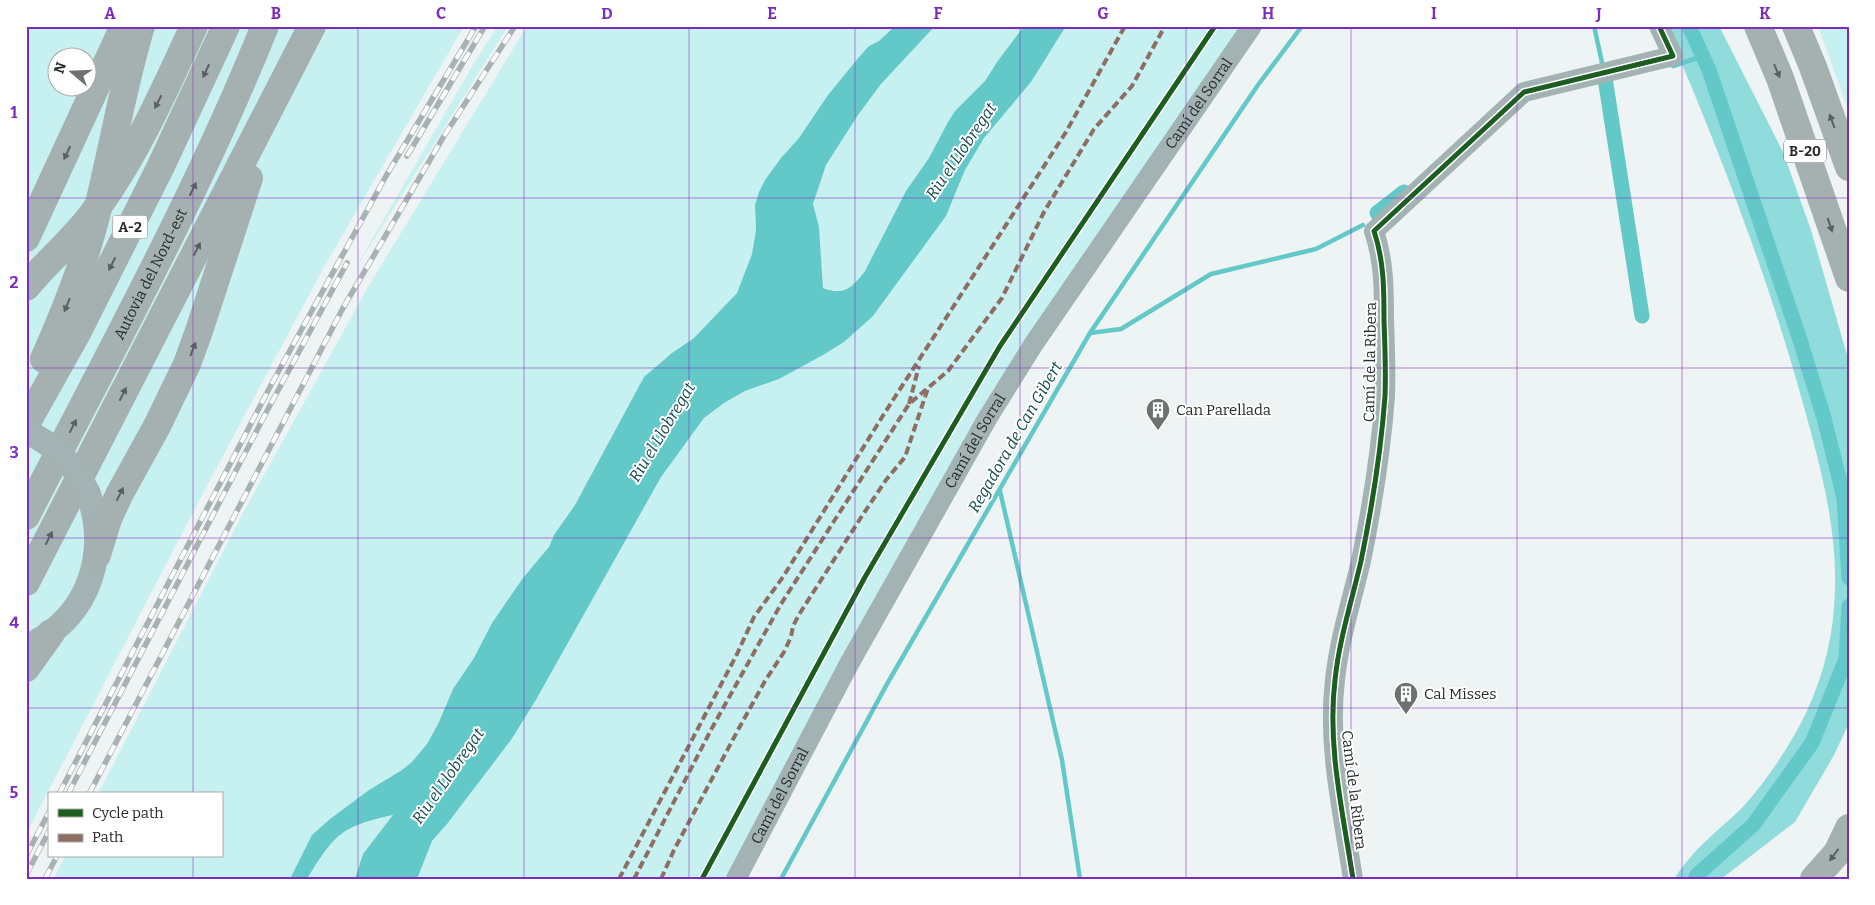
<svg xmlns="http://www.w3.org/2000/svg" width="1875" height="905" font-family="Bitter,serif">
	<rect width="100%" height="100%" fill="#eef3f3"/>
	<g fill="#c7f0f0" fill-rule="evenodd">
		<path d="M32,26H464L325,265L203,493L26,834V35ZM58,58H88V88H58Z"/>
		<path d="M498,26H508L351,276L473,65Z"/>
		<path d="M527,26H895L879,41L869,46L859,57L828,95L799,138L781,158L765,180L755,217L756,230L752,254L737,293L694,338L662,361L654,369L575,505L554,535L549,547L523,578L492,623L474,658L453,689L439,722L427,744L412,762L402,770L369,790L330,819L312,835L290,879H54L65,856H221V794H98L243,513L368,287Z"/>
		<path d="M935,26H1024L997,62L985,81L955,111L948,122L929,158L906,191L865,271C852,288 844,295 823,288L819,227L813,204L826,165L858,115L881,84Z"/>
		<path d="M1066,26H1245L1009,370L728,879H417L432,841L447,824L511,740L537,698L661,477L704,418L724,403L746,391L779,379L823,355L844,342L873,316L946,216L965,170L984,138L1031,82Z"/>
		<path d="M1818,26H1849V112Z"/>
		<path d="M394,815L363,854L355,879H307C336,833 340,828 394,815Z"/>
	</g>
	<path fill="#90dbdb" d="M1666,26H1719L1783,152L1811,230L1849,362V723L1834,755L1795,822L1721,879H1674C1684,864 1694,852 1707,840C1718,829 1731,819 1742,808C1768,779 1790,746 1807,711C1825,672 1834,632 1835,589C1837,525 1819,461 1802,400C1767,273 1718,148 1666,26Z"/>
	<path fill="#63c8c8" d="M895,26H935L881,84L858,115L826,165L813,204L819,227L823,288C844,296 852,288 865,271L906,191L929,158L948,122L955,111L985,81L997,62L1024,26H1066L1031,82L984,138L965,170L946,216L873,316L844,342L823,355L779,379L745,391L724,403L704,418L661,477L537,698L511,740L447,824L432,841L417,879H355L363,854L393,815C340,827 335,834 307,879H290L312,835L330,819L369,790L402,770L412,762L427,744L439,722L453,689L474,658L492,623L523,578L549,547L554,535L575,505L644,377L672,353L694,338L737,293L752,254L756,230L755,205L759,192L765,180L781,158L799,138L828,95L859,57L869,46L879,41Z"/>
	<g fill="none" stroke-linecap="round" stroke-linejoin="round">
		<g stroke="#63c8c8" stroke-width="4.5">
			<path d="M1594,26L1603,67"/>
			<path d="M1673,66L1703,56"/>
			<path d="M1090,333L1121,329L1211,274L1316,249L1363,225"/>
			<path d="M1000,491L1062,760L1080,879"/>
			<path d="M781,879L887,684L1090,333L1258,85L1302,26"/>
		</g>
		<g stroke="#63c8c8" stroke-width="15">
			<path d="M1689,26L1709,70L1800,340L1824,418L1844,498L1849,578"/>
			<path d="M1605,78L1642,316"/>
			<path d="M1377,213L1404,192"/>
			<path d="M1695,879L1697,875L1753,825L1812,743L1846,659L1849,606"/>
		</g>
		<g stroke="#a3b2b2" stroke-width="20">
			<path id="s1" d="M736,879L849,664L987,419L1033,345L1252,26"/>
			<path d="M1353,879C1343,813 1327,746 1335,680C1339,640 1352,600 1361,561C1372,507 1381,451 1385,396C1386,371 1385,346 1384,321C1384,289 1384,261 1374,231L1524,92L1673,56L1659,26"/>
		</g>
		<path stroke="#a3b2b2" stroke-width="25" d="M34,643C91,613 109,551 88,493"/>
		<g stroke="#a5b0b0" stroke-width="28">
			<path d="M1758,26L1780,78L1849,278"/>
			<path d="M1796,26L1813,67L1849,167"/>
			<path d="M26,238L124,26"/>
			<path d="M26,287L42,269"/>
			<path d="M44,359C65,312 84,265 96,216C112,153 122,89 141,26"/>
			<path d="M26,424L77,333L161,166L226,26"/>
			<path id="s2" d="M26,516C109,354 197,195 265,26"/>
			<path d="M97,555L108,519L119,495L157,426L187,364L199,331L249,178"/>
			<path d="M26,582L312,26"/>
			<path d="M26,668L51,633"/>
			<path d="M1814,879L1837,853L1849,828"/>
		</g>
		<defs>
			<g id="rail">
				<path d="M407,156L485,26"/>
				<path d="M59,794L271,385L386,176L476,26"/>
				<path d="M68,794L268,409L347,263"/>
				<path d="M89,794L343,308L444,136L515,26"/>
				<path d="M26,856L49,812"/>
				<path d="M26,875L49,831"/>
				<path d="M45,879L57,856"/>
			</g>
		</defs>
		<use href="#rail" stroke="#a9b2b2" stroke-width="5.5"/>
		<use href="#rail" stroke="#fff" stroke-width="4" stroke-dasharray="11" stroke-linecap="butt"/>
		<path stroke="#a3b2b2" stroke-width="25" d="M26,432C55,444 75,466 88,493"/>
		<path stroke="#a5b0b0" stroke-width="28" d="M42,269C60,250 79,233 94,212C135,157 165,89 194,26"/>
		<g stroke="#8d6e63" stroke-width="4" stroke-dasharray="8 4" stroke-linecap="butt">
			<path d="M909,404L919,366"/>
			<path d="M619,879L737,654L754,617L783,577L884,414L1066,132L1125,26"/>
			<path d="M634,879L712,728L781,604L909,404L948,371L1002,298L1044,212L1094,129L1132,86L1165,26"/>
			<path d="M661,879L674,850L738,730L765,681L784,652L791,637L793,626L800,613L860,519L886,480L905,457L928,388"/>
		</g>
		<defs>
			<g id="cycleway">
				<path d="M702,879L865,577L1000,346L1215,26"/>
				<path d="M1353,879C1343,813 1327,746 1335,680C1339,640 1352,600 1361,561C1372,507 1381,451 1385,396C1386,371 1385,346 1384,321C1384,289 1384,261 1374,231L1524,92L1673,56L1659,26"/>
			</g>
		</defs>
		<use href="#cycleway" stroke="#fff" stroke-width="8"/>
		<use href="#cycleway" stroke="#1b5e20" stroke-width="5"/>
	</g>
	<defs><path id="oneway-solid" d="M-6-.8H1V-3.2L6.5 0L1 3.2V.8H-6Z" transform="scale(1.25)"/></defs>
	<g fill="#5a6060">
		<use href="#oneway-solid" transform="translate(206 71) rotate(115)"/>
		<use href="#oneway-solid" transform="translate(1777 71) rotate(67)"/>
		<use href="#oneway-solid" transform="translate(158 102) rotate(117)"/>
		<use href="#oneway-solid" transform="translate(1832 121) rotate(-110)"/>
		<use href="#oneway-solid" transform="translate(67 153) rotate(115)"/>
		<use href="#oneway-solid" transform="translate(193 189) rotate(-64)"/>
		<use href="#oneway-solid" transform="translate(1830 225) rotate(71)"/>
		<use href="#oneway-solid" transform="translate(197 249) rotate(-63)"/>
		<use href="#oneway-solid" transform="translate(112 264) rotate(117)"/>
		<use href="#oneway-solid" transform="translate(67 305) rotate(112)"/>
		<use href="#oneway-solid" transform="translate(193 349) rotate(-69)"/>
		<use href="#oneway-solid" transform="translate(123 394) rotate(-63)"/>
		<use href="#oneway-solid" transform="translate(73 426) rotate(-63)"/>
		<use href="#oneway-solid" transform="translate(120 494) rotate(-63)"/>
		<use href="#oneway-solid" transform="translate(49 538) rotate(-63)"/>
		<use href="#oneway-solid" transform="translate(1834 855) rotate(126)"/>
	</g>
	<path fill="none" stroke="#7b2cbf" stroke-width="1" stroke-opacity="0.55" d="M193,26V794M358,26V879M524,26V879M689,26V879M855,26V879M1020,26V879M1186,26V879M1351,26V879M1517,26V879M1682,26V879M26,198H1849M26,368H1849M26,538H1849M26,708H1849M193,856V879"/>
	<defs>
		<symbol id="building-pin" viewBox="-11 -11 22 30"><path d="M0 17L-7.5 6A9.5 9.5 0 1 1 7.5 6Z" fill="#6d7171" stroke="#fff"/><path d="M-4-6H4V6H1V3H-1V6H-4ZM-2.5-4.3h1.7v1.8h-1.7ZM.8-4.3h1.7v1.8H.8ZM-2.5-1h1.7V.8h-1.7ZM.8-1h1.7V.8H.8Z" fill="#fff"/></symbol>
	</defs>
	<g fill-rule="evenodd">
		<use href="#building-pin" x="1144" y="396" width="28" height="38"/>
		<use href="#building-pin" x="1392" y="680" width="28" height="38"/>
	</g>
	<g text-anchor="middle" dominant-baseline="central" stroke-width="4" stroke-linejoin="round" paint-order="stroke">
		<g fill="#fff" stroke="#686b6b" stroke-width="1">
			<rect x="1784" y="139.5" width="42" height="23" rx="4"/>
			<rect x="112.5" y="215.5" width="35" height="23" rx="4"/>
		</g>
		<g font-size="14" font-weight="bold" fill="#282b2b">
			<text x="1805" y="151">B-20</text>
			<text x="130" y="227">A-2</text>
		</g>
		<g font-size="15" fill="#282b2b" stroke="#fff">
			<text stroke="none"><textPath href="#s1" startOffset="904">Camí del Sorral</textPath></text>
			<text stroke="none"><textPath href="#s2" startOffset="272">Autovia del Nord-est</textPath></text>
			<text transform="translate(1370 362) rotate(-89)">Camí de la Ribera</text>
			<text stroke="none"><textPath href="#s1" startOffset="499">Camí del Sorral</textPath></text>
			<text transform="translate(1354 790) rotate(83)">Camí de la Ribera</text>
			<text stroke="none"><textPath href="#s1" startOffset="94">Camí del Sorral</textPath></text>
		</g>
		<g font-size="15" fill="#282b2b" stroke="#fff" text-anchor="start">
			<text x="1176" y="410">Can Parellada</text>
			<text x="1424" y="694">Cal Misses</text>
		</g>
		<g font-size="16" font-style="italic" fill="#10494a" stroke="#fff">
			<text transform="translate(961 151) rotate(-56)">Riu el Llobregat</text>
			<text transform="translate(662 432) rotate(-59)">Riu el Llobregat</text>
			<text transform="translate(1015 437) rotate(-60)">Regadora de Can Gibert</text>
			<text transform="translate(448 776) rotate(-55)">Riu el Llobregat</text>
		</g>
	</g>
	<rect width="1875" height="905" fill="none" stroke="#ffffff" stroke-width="55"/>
	<rect x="48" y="792" width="175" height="65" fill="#ffffff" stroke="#a9aaaa"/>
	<rect x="58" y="809" width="25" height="8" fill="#1b5e20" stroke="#a9aaaa"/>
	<text x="92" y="818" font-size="15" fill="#282b2b">Cycle path</text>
	<rect x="58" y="834" width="25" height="8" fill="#8d6e63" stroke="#a9aaaa"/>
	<text x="92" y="842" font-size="15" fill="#282b2b">Path</text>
	<g transform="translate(72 72) rotate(289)"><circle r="24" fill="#ffffff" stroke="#a9aaaa"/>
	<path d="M0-4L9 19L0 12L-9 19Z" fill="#6d7171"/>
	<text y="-8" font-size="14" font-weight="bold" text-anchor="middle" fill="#282b2b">N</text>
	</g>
	<rect x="28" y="28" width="1820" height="850" fill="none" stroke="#7b2cbf" stroke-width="2"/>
	<g font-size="16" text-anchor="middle" font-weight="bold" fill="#7b2cbf">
		<text x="110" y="19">A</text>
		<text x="276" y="19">B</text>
		<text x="441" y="19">C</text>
		<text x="607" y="19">D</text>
		<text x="772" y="19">E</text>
		<text x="938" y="19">F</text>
		<text x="1103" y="19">G</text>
		<text x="1268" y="19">H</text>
		<text x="1434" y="19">I</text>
		<text x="1599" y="19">J</text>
		<text x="1765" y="19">K</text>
		<text x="14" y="118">1</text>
		<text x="14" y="288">2</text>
		<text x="14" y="458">3</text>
		<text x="14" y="628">4</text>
		<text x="14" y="798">5</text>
	</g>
</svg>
